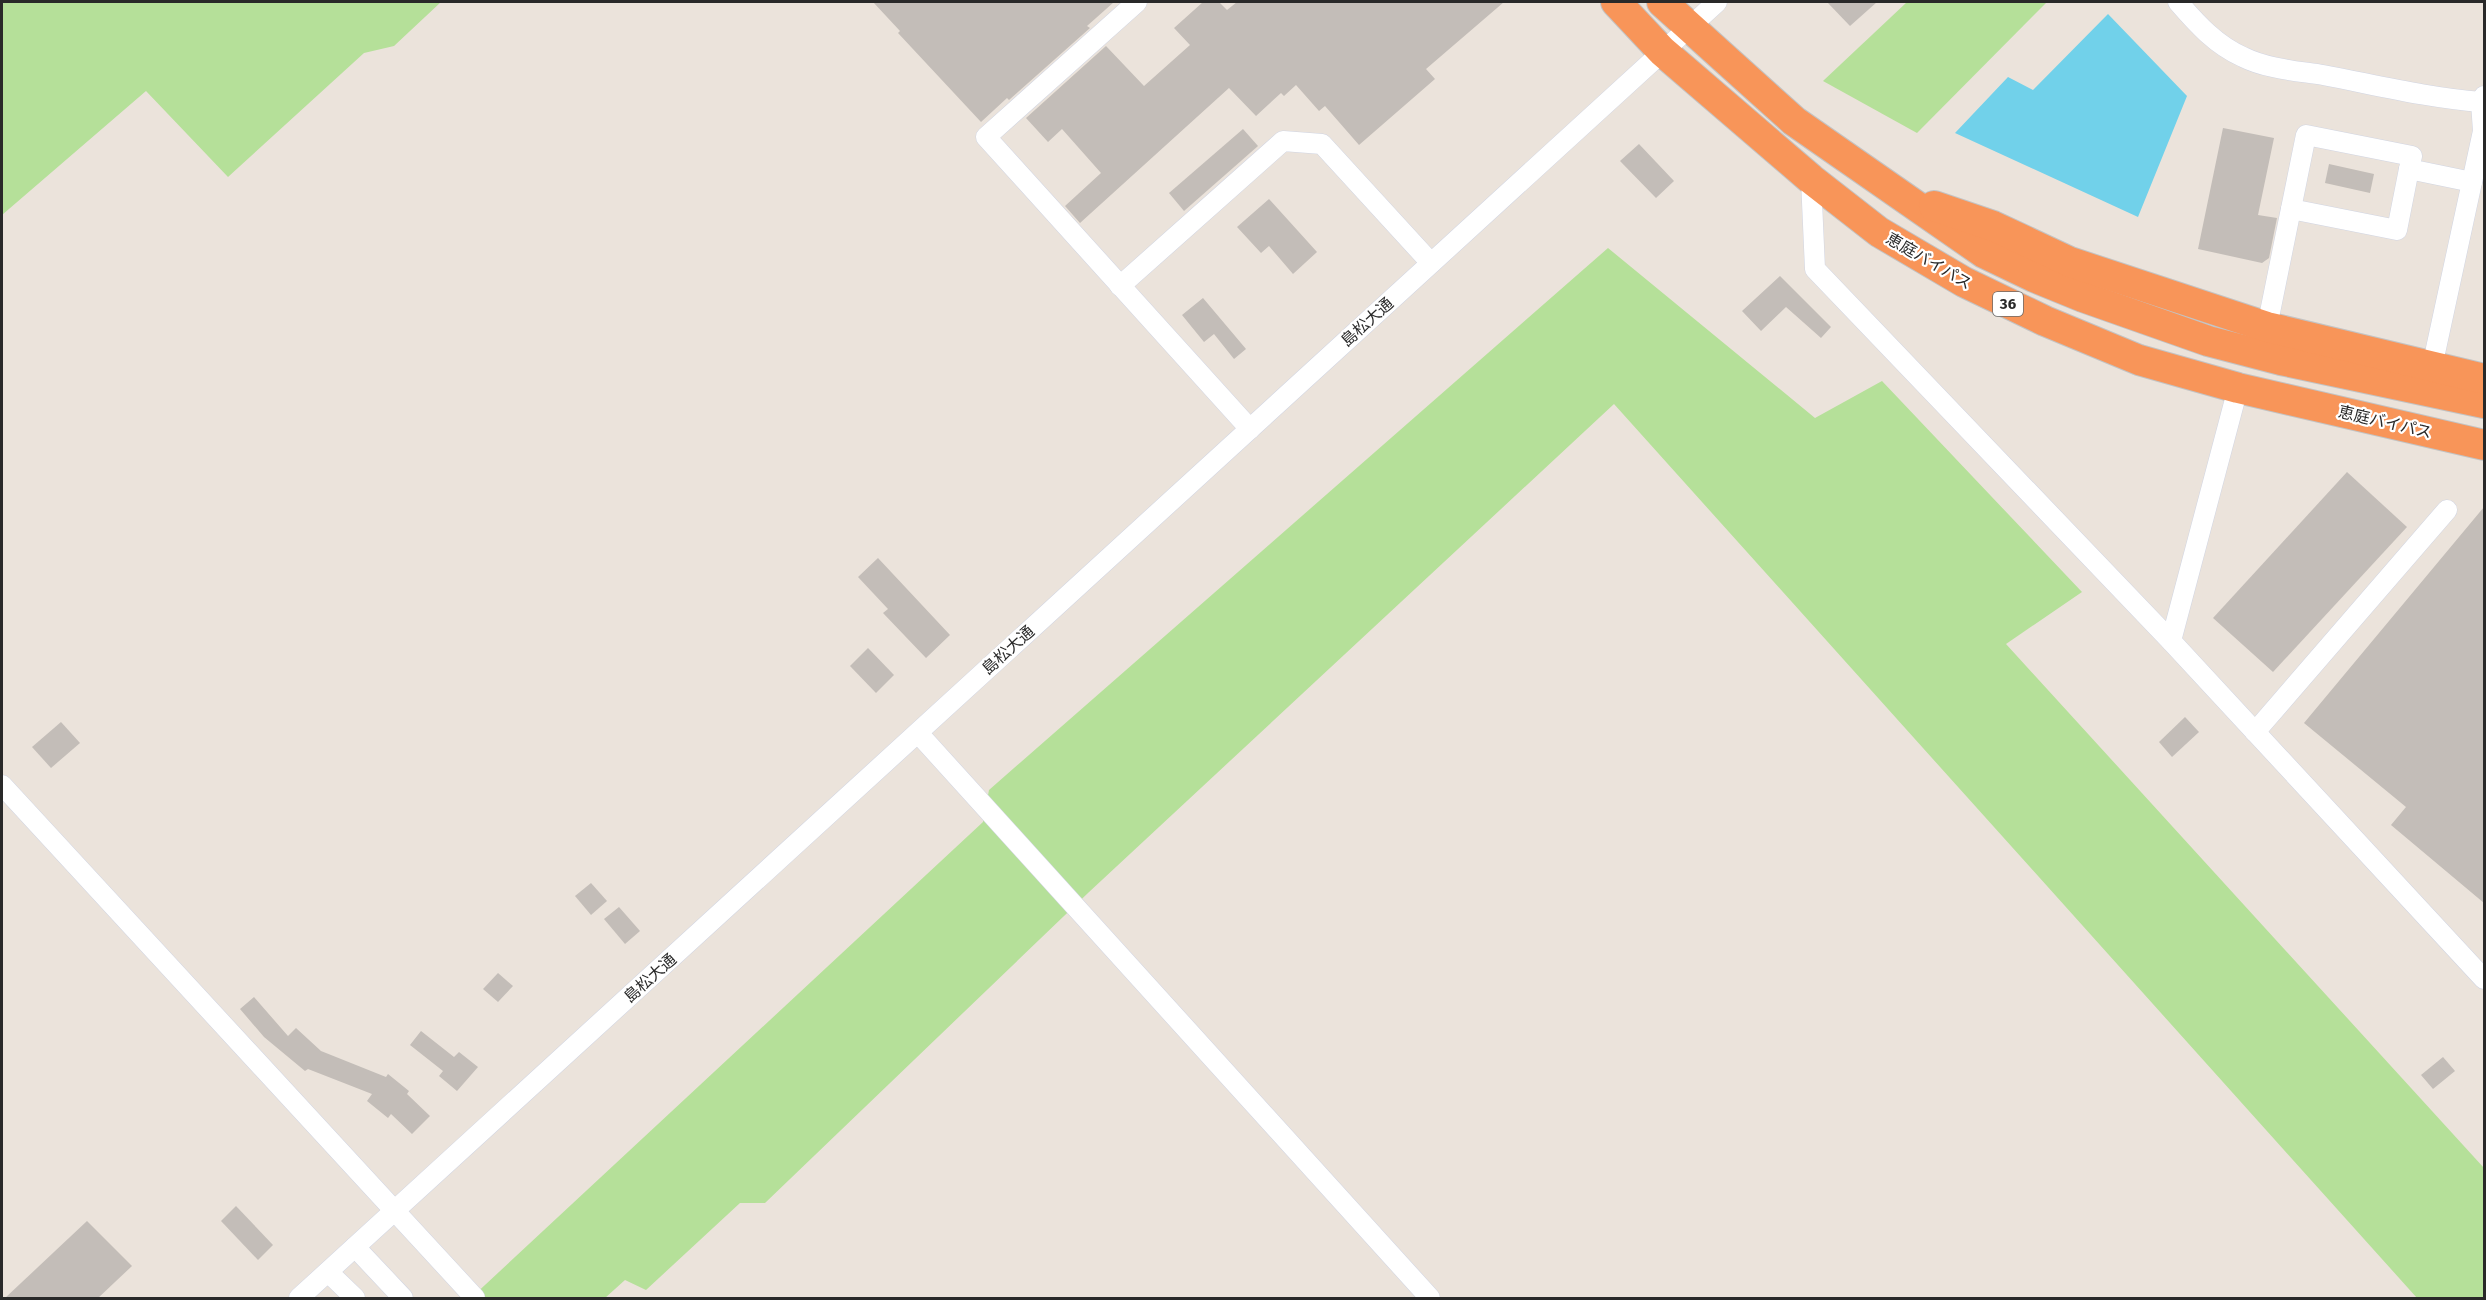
<svg xmlns="http://www.w3.org/2000/svg" width="2486" height="1300" font-family="'Fira Sans','Noto Sans JP',sans-serif">
	<rect width="100%" height="100%" fill="#ebe3db"/>
	<g fill="#b5e099">
		<path d="M2,2H441L394,46L364,53L228,177L146,91L2,215Z"/>
		<path d="M1907,2H2047L1917,133L1823,81Z"/>
		<path d="M1608,248L1815,418L1882,381L2082,592L2006,644L2484,1168V1298H2417L1614,404L1088,893L765,1203H740L646,1290L625,1280L605,1298H471L983,822L989,790Z"/>
	</g>
	<path fill="#71d1ea" d="M2108,14L2187,96L2138,217L1955,133L2008,77L2033,90Z"/>
	<g fill="#c3bdb8">
		<path d="M873,2H1114L1087,26L1090,28L1009,100L1007,98L981,122L898,33L900,31Z"/>
		<path d="M1203,2H1219L1227,10L1237,2H1504L1426,69L1435,79L1359,145L1325,106L1319,111L1296,85L1284,96L1281,93L1256,116L1229,88L1080,223L1065,206L1101,173L1062,129L1048,142L1026,118L1106,46L1144,86L1190,45L1174,28Z"/>
		<path d="M1827,2H1877L1850,26Z"/>
		<path d="M2223,128L2274,138L2258,215L2277,218L2269,258L2262,263L2198,249Z"/>
		<path d="M1243,129L1258,146L1184,211L1169,193Z"/>
		<path d="M1639,144L1674,181L1656,198L1620,161Z"/>
		<path d="M2329,164L2374,174L2370,193L2325,183Z"/>
		<path d="M1269,199L1317,252L1293,274L1269,246L1261,253L1237,227Z"/>
		<path d="M1780,276L1831,327L1821,338L1786,307L1761,331L1742,311Z"/>
		<path d="M1203,298L1246,349L1234,359L1214,334L1204,342L1182,315Z"/>
		<path d="M2347,472L2407,527L2273,672L2213,618Z"/>
		<path d="M2484,507V903L2391,825L2406,807L2304,723Z"/>
		<path d="M878,558L950,635L926,658L883,613L888,609L858,577Z"/>
		<path d="M868,648L894,675L876,693L850,666Z"/>
		<path d="M2185,717L2199,732L2172,757L2159,742Z"/>
		<path d="M61,722L80,743L51,768L32,747Z"/>
		<path d="M591,883L607,901L591,915L575,896Z"/>
		<path d="M619,907L640,931L625,944L604,919Z"/>
		<path d="M498,973L513,986L498,1002L483,989Z"/>
		<path d="M254,997L288,1036L296,1028L321,1051L386,1077L388,1074L409,1091L407,1094L430,1116L412,1134L391,1114L388,1118L367,1101L372,1094L308,1069L305,1071L264,1037L240,1009Z"/>
		<path d="M421,1031L454,1057L459,1052L478,1067L457,1091L439,1076L443,1071L410,1045Z"/>
		<path d="M2443,1057L2455,1071L2433,1089L2421,1075Z"/>
		<path d="M236,1206L273,1245L258,1260L221,1221Z"/>
		<path d="M87,1221L132,1266L97,1299H4Z"/>
	</g>
	<g fill="none" stroke-linecap="round" stroke-linejoin="round">
		<defs>
			<g id="minor">
				<path d="M1137,2L986,137L1250,429"/>
				<path d="M2178,2C2197,24 2216,45 2243,57C2267,69 2298,71 2323,75C2376,85 2428,98 2481,102"/>
				<path d="M1811,179L1815,269L2171,641L2484,979"/>
				<path d="M2291,209L2397,230L2409,169"/>
				<path d="M1120,286L1283,141L1322,144L1431,263"/>
				<path d="M2267,327L2306,135L2412,156L2409,169L2472,182"/>
				<path d="M2432,367L2483,131L2481,102L2484,96"/>
				<path d="M2171,641L2238,388"/>
				<path d="M2255,732L2447,510"/>
				<path d="M918,733L1430,1298"/>
				<path d="M2,785L475,1298"/>
				<path d="M355,1247L403,1298"/>
				<path d="M328,1272L355,1298"/>
				<path d="M299,1298L1717,2"/>
			</g>
			<g id="highway">
				<path d="M1616,2L1662,51L1811,179L1879,232L1964,282L2045,321L2139,360L2238,388L2484,445"/>
				<path d="M1662,2L1794,121L1984,253L2034,277L2083,297L2208,341L2281,360L2484,403"/>
				<path d="M1934,206L1993,226L2070,262L2267,327L2484,379"/>
			</g>
		</defs>
		<use href="#minor" stroke="#d1d5e2" stroke-width="21"/>
		<use href="#highway" stroke="#c3c3c3" stroke-width="32"/>
		<use href="#minor" stroke="#fff" stroke-width="20"/>
		<use href="#highway" stroke="#f89559" stroke-width="30"/>
	</g>
	<g text-anchor="middle" dominant-baseline="central" stroke-width="4.5" stroke-linejoin="round" paint-order="stroke">
		<rect fill="#fff" stroke="#696969" stroke-width="1.5" x="1993" y="292" width="30" height="24" rx="4.5"/>
		<g font-size="15" font-weight="bold" fill="#292929">
			<text x="2008" y="304">36</text>
		</g>
		<g font-size="16" fill="#292929" stroke="#fff">
			<text transform="translate(1929 261) rotate(30)">恵庭バイパス</text>
			<text transform="translate(1367 322) rotate(-42)">島松大通</text>
			<text transform="translate(2385 422) rotate(13)">恵庭バイパス</text>
			<text transform="translate(1008 650) rotate(-42)">島松大通</text>
			<text transform="translate(650 978) rotate(-42)">島松大通</text>
		</g>
	</g>
	<rect width="2486" height="1300" fill="none" stroke="#292929" stroke-width="6"/>
</svg>
